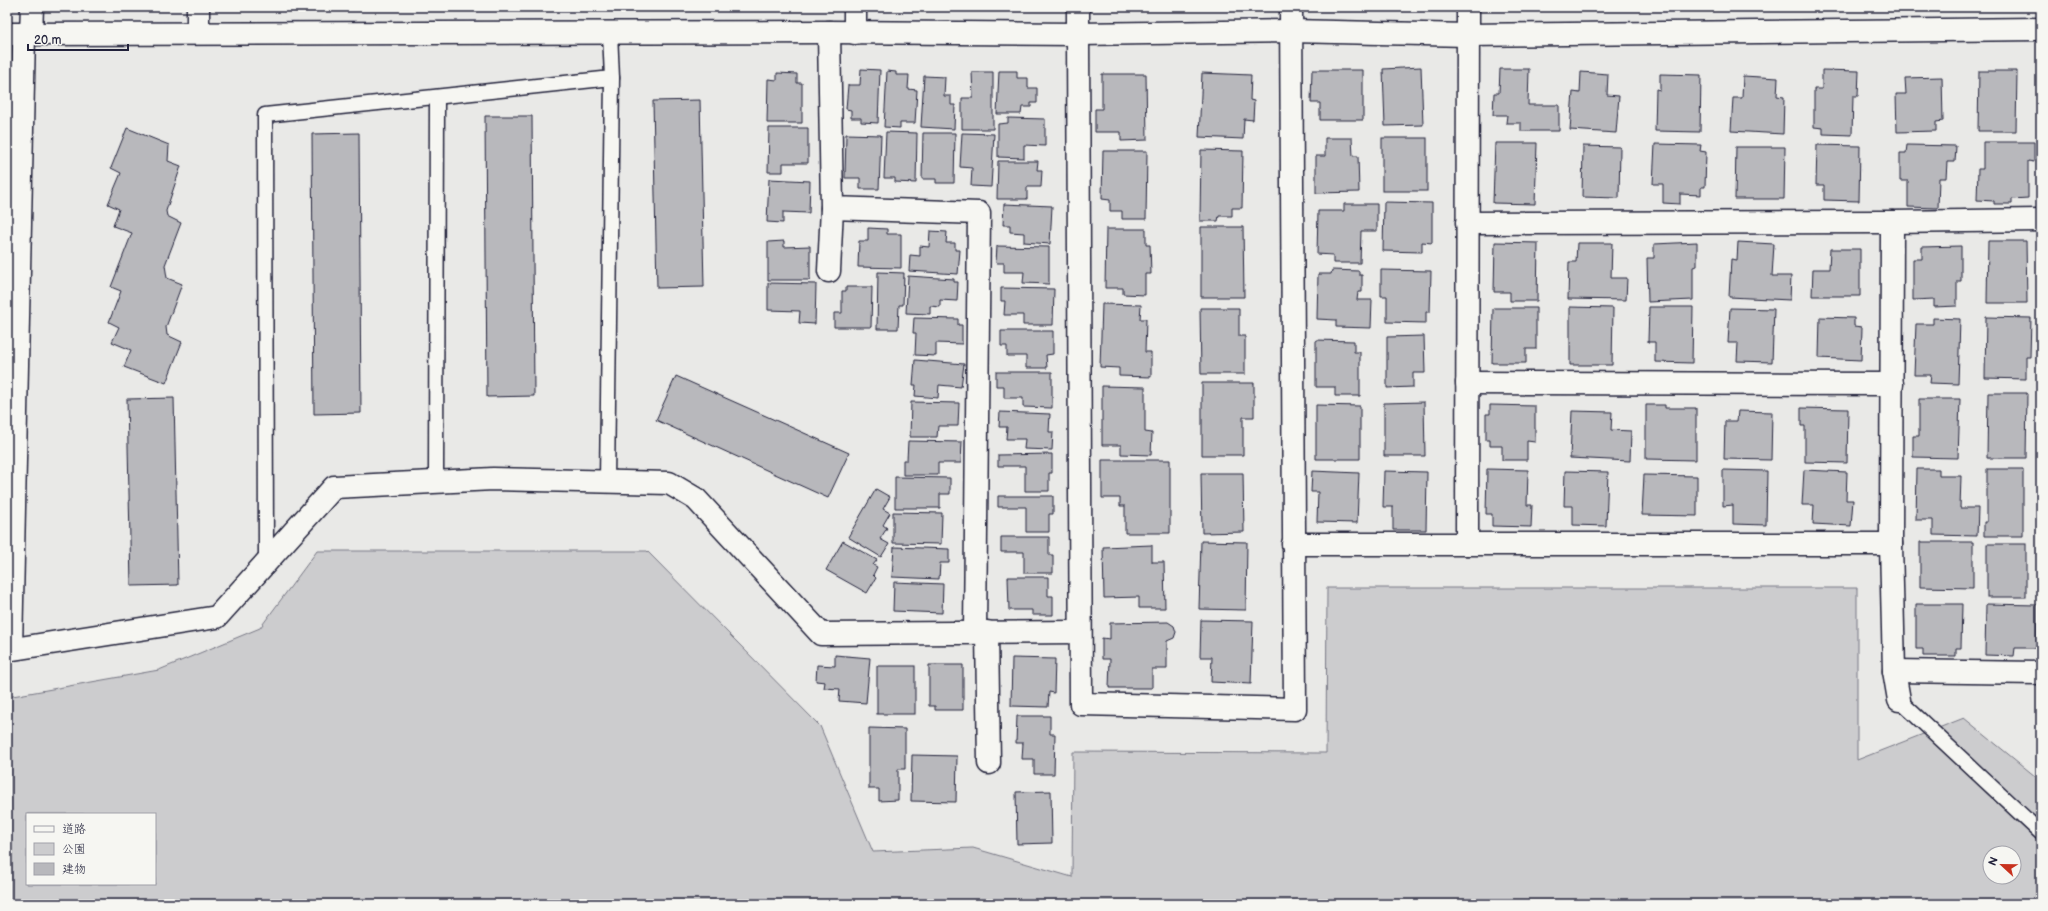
<svg xmlns="http://www.w3.org/2000/svg" width="2048" height="911" font-family="'Balsamiq Sans','Klee One',sans-serif">
	<rect width="100%" height="100%" fill="#e9e9e7"/>
	<filter id="ink" filterUnits="userSpaceOnUse"><feTurbulence type="fractalNoise" baseFrequency=".025" numOctaves="2"/><feDisplacementMap in="SourceGraphic" scale="8" xChannelSelector="R" yChannelSelector="G"/><feConvolveMatrix kernelMatrix="1 2 1 2 8 2 1 2 1" color-interpolation-filters="sRGB"/></filter>
	<g filter="url(#ink)">
		<path fill="#ccccce" stroke="#777784" fill-rule="evenodd" d="M317,551H647L820,726L873,852L973,848L1072,877L1073,752L1326,753L1327,588H1857V760L1964,718L2041,781V904H7V697L159,670L260,628ZM27,814H155V884H27ZM1990,853H2014V877H1990Z"/>
		<g fill="#b8b8bc" stroke="#22223b">
			<path d="M1421,67L1423,125L1385,126L1383,69Z"/>
			<path d="M861,69L880,70L878,123L861,122V118H851V110L846,109L848,85H860Z"/>
			<path d="M1500,69H1529L1528,105H1559V131H1521V123H1506L1507,115H1493L1494,93H1499Z"/>
			<path d="M1312,70H1363V120H1320V103H1311Z"/>
			<path d="M1822,70L1859,71L1858,96H1853L1852,135L1823,134V128L1814,127V89H1822Z"/>
			<path d="M887,71L896,72V75H909L908,89L917,90L915,123H900V128L884,127Z"/>
			<path d="M999,71H1017V78H1028V88H1037V103H1031V107H1022L1021,114H997Z"/>
			<path d="M1979,71H2017L2016,131H1978Z"/>
			<path d="M972,72H993V129H962V98H973Z"/>
			<path d="M1581,72L1608,74L1607,95L1619,96L1616,133L1570,130L1573,92L1580,93Z"/>
			<path d="M777,73L797,74V83H802V123H767L768,79L777,80Z"/>
			<path d="M1202,73L1251,75L1250,100L1254,101L1253,120L1244,119L1243,139L1199,137Z"/>
			<path d="M1102,74H1146L1147,140L1121,141V132H1095V109H1102Z"/>
			<path d="M1660,74L1701,75L1700,132L1655,131L1656,89L1660,90Z"/>
			<path d="M924,76L945,77L944,96H951V105H955L954,129L921,127Z"/>
			<path d="M1743,76L1778,78L1777,96L1784,97L1783,134L1731,131L1733,98H1742Z"/>
			<path d="M1942,77L1943,121L1936,122V131L1897,132L1896,94H1906L1905,78Z"/>
			<path d="M700,100L704,287L657,288L653,101Z"/>
			<path d="M485,116H532L534,396L487,397Z"/>
			<path d="M1008,118L1045,119V146L1024,145V158L998,157V124L1008,123Z"/>
			<path d="M127,128L169,145L168,161L181,166L166,211L167,216L181,223L165,265L167,278L182,284L166,327L167,335L182,342L166,383L124,367L131,350L112,342L119,327L109,322L121,291L111,287L132,233L113,226L119,209L108,204L121,173L111,168Z"/>
			<path d="M769,128H808V163H783V172H768Z"/>
			<path d="M886,132L917,133L916,183L895,182V178H884Z"/>
			<path d="M359,133L361,413L314,414L312,134Z"/>
			<path d="M923,133H955L954,183H936V179H922Z"/>
			<path d="M962,133L994,134L991,187L971,186L972,168L960,167Z"/>
			<path d="M846,134L881,135L879,189H860V178H845Z"/>
			<path d="M1325,138H1352L1353,156H1358L1359,192L1316,193V156H1325Z"/>
			<rect x="1382" y="138" width="45" height="53"/>
			<path d="M1983,142H2034V162L2028,161V198L2012,199V204H1994V201L1977,200L1978,169H1983Z"/>
			<path d="M1495,143H1537L1535,204L1493,203Z"/>
			<path d="M1655,144L1701,145L1700,151L1706,152L1705,187H1701V195L1680,194V204L1663,203V184H1653Z"/>
			<path d="M1817,145L1860,146L1859,201L1824,200V185H1816Z"/>
			<path d="M1907,145L1956,146L1955,162H1947L1946,178H1939L1938,208L1908,207V181H1900V153H1906Z"/>
			<path d="M1583,146L1620,147L1619,198L1582,197Z"/>
			<path d="M1736,147H1785L1784,199H1735Z"/>
			<path d="M1201,150L1243,151L1242,208H1232V216H1219L1218,221H1200Z"/>
			<path d="M1103,151H1147L1146,219H1122V211H1110V200L1102,199Z"/>
			<path d="M998,161H1038L1037,170H1042L1041,187H1027V199H997Z"/>
			<path d="M769,179L810,181L809,213L783,212V223L767,222Z"/>
			<path d="M1384,202L1432,203V243L1422,242V252L1383,251Z"/>
			<path d="M1004,204L1052,206L1050,244L1024,242V233L1010,232V225H1003Z"/>
			<path d="M1344,204H1377V231H1361L1360,263H1333V255L1317,254L1318,211H1344Z"/>
			<path d="M1201,227H1243L1244,297H1201Z"/>
			<path d="M868,228L887,229V234H901V268L858,267L859,241H868Z"/>
			<path d="M1106,229H1146V245H1150L1151,274H1145V295L1123,294V288H1105Z"/>
			<path d="M930,231L947,232L946,243H955V250H960L958,274L909,271L910,255L920,256V246L929,247Z"/>
			<path d="M784,241V247L810,246V280H768V242Z"/>
			<path d="M1988,241H2026L2027,303H1987Z"/>
			<path d="M1495,242L1538,243L1537,301H1510V292H1494Z"/>
			<path d="M1697,242V266L1693,267V300L1648,302L1647,258H1654V244Z"/>
			<path d="M1738,242L1774,244L1772,276H1791L1790,300L1729,297L1731,259L1737,260Z"/>
			<path d="M1577,243H1612L1611,278H1627L1626,300L1568,299L1569,262H1576Z"/>
			<path d="M997,246L1049,247V284L1023,283L1024,272H1004V263H996Z"/>
			<path d="M1961,246V281H1957V306L1934,307V299L1913,300V259H1922V247Z"/>
			<path d="M1830,249H1860V296H1812L1813,269H1829Z"/>
			<path d="M1332,270L1359,271V275H1362V292H1358L1357,300H1372L1371,328L1336,327V320L1317,319L1318,274H1331Z"/>
			<path d="M1381,270L1431,271L1430,312H1426V323L1387,322V296H1381Z"/>
			<path d="M878,272L904,273L903,305H899L898,329H877Z"/>
			<path d="M908,276L954,279V282H958L957,301L940,300V307L930,306V314L906,313Z"/>
			<path d="M768,283L816,284L815,324L799,323L800,311L768,310Z"/>
			<path d="M846,287H872L871,327H834V313H842V291H846Z"/>
			<path d="M1001,288L1054,289L1053,325H1023V315H1004L1005,301H1001Z"/>
			<path d="M1102,304L1141,305L1140,319H1146L1145,352H1151V377L1119,376V368L1100,367Z"/>
			<path d="M1570,307L1613,308L1612,365H1570Z"/>
			<path d="M1649,307H1693L1692,363L1655,362V342H1648Z"/>
			<path d="M1200,308H1239V336H1245V374H1201Z"/>
			<path d="M1493,308H1536V349H1526V363H1492Z"/>
			<path d="M1730,308L1774,309L1772,362L1737,361L1738,343H1728Z"/>
			<path d="M1820,317L1854,318V326L1862,327L1861,360L1819,358Z"/>
			<path d="M1986,317L2031,318L2030,357H2026V379L1985,378Z"/>
			<path d="M914,318L958,319V325H962V344L936,343V356L915,355L916,333H913Z"/>
			<path d="M1933,318L1960,319L1958,384L1930,383L1931,375H1914L1916,324H1933Z"/>
			<path d="M1001,331H1053V354L1046,355L1047,368H1026V356H1007V346H1001Z"/>
			<path d="M1424,336L1425,373H1413V387L1387,388V337Z"/>
			<path d="M1316,340L1354,341V352H1360V396H1335V387H1316Z"/>
			<path d="M915,360L964,364L961,387L939,385L938,398L915,396L916,385H913Z"/>
			<path d="M996,372H1052V408L1023,407V398H1004V386H996Z"/>
			<path d="M676,376L849,453L828,498L656,420Z"/>
			<path d="M1202,383H1254V417H1243V455H1202Z"/>
			<path d="M1102,386L1145,387V432L1152,433L1151,455L1121,454V445H1102Z"/>
			<path d="M1988,393H2027L2026,458H1987Z"/>
			<path d="M174,398L178,585L131,586L127,399Z"/>
			<path d="M1919,399H1960L1958,458L1913,457V436H1919Z"/>
			<path d="M911,402L959,403L958,426H938L937,437H910Z"/>
			<path d="M1424,402L1425,456H1384V403Z"/>
			<path d="M1316,405L1360,406V459H1316Z"/>
			<path d="M1490,405L1535,406V442L1527,441V460H1502V446H1490V440H1486V414H1490Z"/>
			<path d="M1646,405H1665V408H1696V460L1646,459Z"/>
			<path d="M1801,408L1848,409L1847,463L1805,462V426H1801Z"/>
			<path d="M1572,411L1612,412L1611,430L1631,431L1630,461L1570,458Z"/>
			<path d="M1738,411L1772,412L1771,460L1724,459L1725,421H1737Z"/>
			<path d="M1000,412L1050,414L1049,432H1053L1052,450L1024,449L1025,439H1006L1007,427H999Z"/>
			<path d="M908,441L962,442L961,463H938V475H903V460H907Z"/>
			<path d="M1052,454V473H1049V491H1025V466H998V455Z"/>
			<path d="M1102,460H1170V533H1125V506H1120V498H1102Z"/>
			<path d="M1487,469L1528,470L1527,505H1532L1531,527L1492,526V514H1486Z"/>
			<path d="M1917,469H1939V476H1961L1960,508H1978L1977,536L1933,535V520H1916Z"/>
			<path d="M1987,469H2023V536H1984V522H1987Z"/>
			<path d="M1723,470L1767,471L1766,525L1733,524V505L1723,506Z"/>
			<path d="M1804,470L1847,472L1846,500H1853L1851,526L1813,524L1814,505H1802Z"/>
			<path d="M1312,471L1359,473L1357,523L1317,522L1318,492H1311Z"/>
			<path d="M1384,471L1427,472L1426,530H1393V507H1383Z"/>
			<path d="M1565,471L1608,472L1606,526L1573,525V506H1564Z"/>
			<path d="M1201,473H1243L1244,532L1202,533Z"/>
			<path d="M1644,475L1697,476V516L1642,515Z"/>
			<path d="M895,477L950,478V494H940V508H895Z"/>
			<path d="M876,489L890,497L883,509L890,513L883,525L887,528L880,539L889,544L881,557L848,537Z"/>
			<path d="M998,496H1053V514H1049V532H1026V507H998Z"/>
			<path d="M893,512L942,513L941,544L893,543Z"/>
			<path d="M1001,537H1049V555H1053V573H1024V552H1001Z"/>
			<path d="M843,541L877,560L873,565L877,567L873,575L876,578L867,593L826,570Z"/>
			<path d="M1201,541L1247,542L1246,610L1199,609Z"/>
			<path d="M1920,542H1973V588L1920,587Z"/>
			<rect x="1987" y="544" width="39" height="53"/>
			<path d="M1152,545V562H1164L1165,608H1139V597L1104,598L1103,547Z"/>
			<path d="M894,547L949,549V563H940L939,579L892,577Z"/>
			<path d="M1008,577H1048V596H1053V615H1032V610H1009Z"/>
			<path d="M894,582L943,584L942,613L893,611Z"/>
			<path d="M1916,604H1962L1961,648H1956V656H1923V649H1916Z"/>
			<path d="M1986,604L2037,605V648H2015L2014,656L1985,655Z"/>
			<path d="M1201,620L1253,621L1251,684L1211,682L1212,657H1200Z"/>
			<path d="M1168,622L1174,626L1176,632L1174,638L1167,641V669H1152V688H1109L1110,659H1102V638L1110,639V623Z"/>
			<path d="M835,655L870,658L866,703L839,701L840,689L824,688L825,682L816,681L817,665L835,666Z"/>
			<path d="M1012,658L1055,659L1054,693L1049,692L1048,707L1011,706Z"/>
			<path d="M929,665H963V710H935V706H929Z"/>
			<rect x="877" y="666" width="38" height="48"/>
			<path d="M1017,716H1050V734H1055L1054,774H1034V759H1022L1023,743H1016Z"/>
			<path d="M869,728L905,729V769H898V800L879,801V789H869Z"/>
			<path d="M912,755L957,756L956,802L911,801Z"/>
			<path d="M1051,791L1052,843L1017,844L1016,792Z"/>
		</g>
		<g fill="none" stroke-linecap="round" stroke-linejoin="round">
			<defs>
				<g id="service">
					<path d="M7,86L23,85"/>
					<path d="M436,482L437,97"/>
					<path d="M607,482L612,78"/>
					<path d="M266,561L265,115L612,78L610,32"/>
					<path d="M1899,700L2041,833"/>
				</g>
				<g id="minor">
					<path d="M855,7V33"/>
					<path d="M829,32L832,208L979,213L975,632"/>
					<path d="M198,33V7"/>
					<path d="M31,34L32,7"/>
					<path d="M1078,34L1081,704L1295,709L1291,7"/>
					<path d="M1892,222L1891,544L1894,671L1899,700"/>
					<path d="M1467,223L1892,222L2041,220"/>
					<path d="M829,271L832,208"/>
					<path d="M1467,383L1892,384"/>
					<path d="M1293,544H1891"/>
					<path d="M1467,544L1468,7"/>
					<path d="M987,632L989,763"/>
					<path d="M11,649L24,34"/>
					<path d="M7,650L217,617L334,487L493,479L669,483L696,499L821,634L1080,632"/>
					<path d="M1894,671L2041,673"/>
				</g>
				<g id="tertiary">
					<path d="M1078,7V34"/>
					<path d="M7,34L829,32L1078,34L1291,31L1467,35L2041,29"/>
				</g>
			</defs>
			<use href="#service" stroke="#22223b" stroke-width="17"/>
			<use href="#minor" stroke="#22223b" stroke-width="25"/>
			<use href="#tertiary" stroke="#22223b" stroke-width="25"/>
			<use href="#service" stroke="#f6f6f2" stroke-width="14"/>
			<use href="#minor" stroke="#f6f6f2" stroke-width="22"/>
			<use href="#tertiary" stroke="#f6f6f2" stroke-width="22"/>
		</g>
	</g>
	<rect width="2048" height="911" fill="none" stroke="#f6f6f2" stroke-width="24"/>
	<rect x="12" y="12" width="2024" height="887" fill="none" stroke="#22223b" stroke-width="1.5" filter="url(#ink)"/>
	<rect x="26" y="813" width="130" height="72" fill="#f6f6f2" stroke="#a1a1a9"/>
	<rect x="34" y="826" width="20" height="6" fill="#f6f6f2" stroke="#a1a1a9"/>
	<text x="62" y="833" font-size="12" fill="#22223b">道路</text>
	<rect x="34" y="843" width="20" height="12" fill="#ccccce" stroke="#a1a1a9"/>
	<text x="62" y="853" font-size="12" fill="#22223b">公園</text>
	<rect x="34" y="863" width="20" height="12" fill="#b8b8bc" stroke="#a1a1a9"/>
	<text x="62" y="873" font-size="12" fill="#22223b">建物</text>
	<g transform="translate(2002 865) rotate(292)"><circle r="19" fill="#f6f6f2" stroke="#a1a1a9"/>
	<path d="M0-3L7 15L0 10L-7 15Z" fill="#c8321e"/>
	<text y="-6" font-size="11" font-weight="bold" text-anchor="middle" fill="#22223b">N</text>
	</g>
	<path d="M28 44v6h100v-6" fill="none" stroke="#22223b" stroke-width="2"/>
	<text x="34" y="44" font-size="12" fill="#22223b" stroke="#f6f6f2" stroke-width="3" paint-order="stroke">20 m</text>
</svg>
